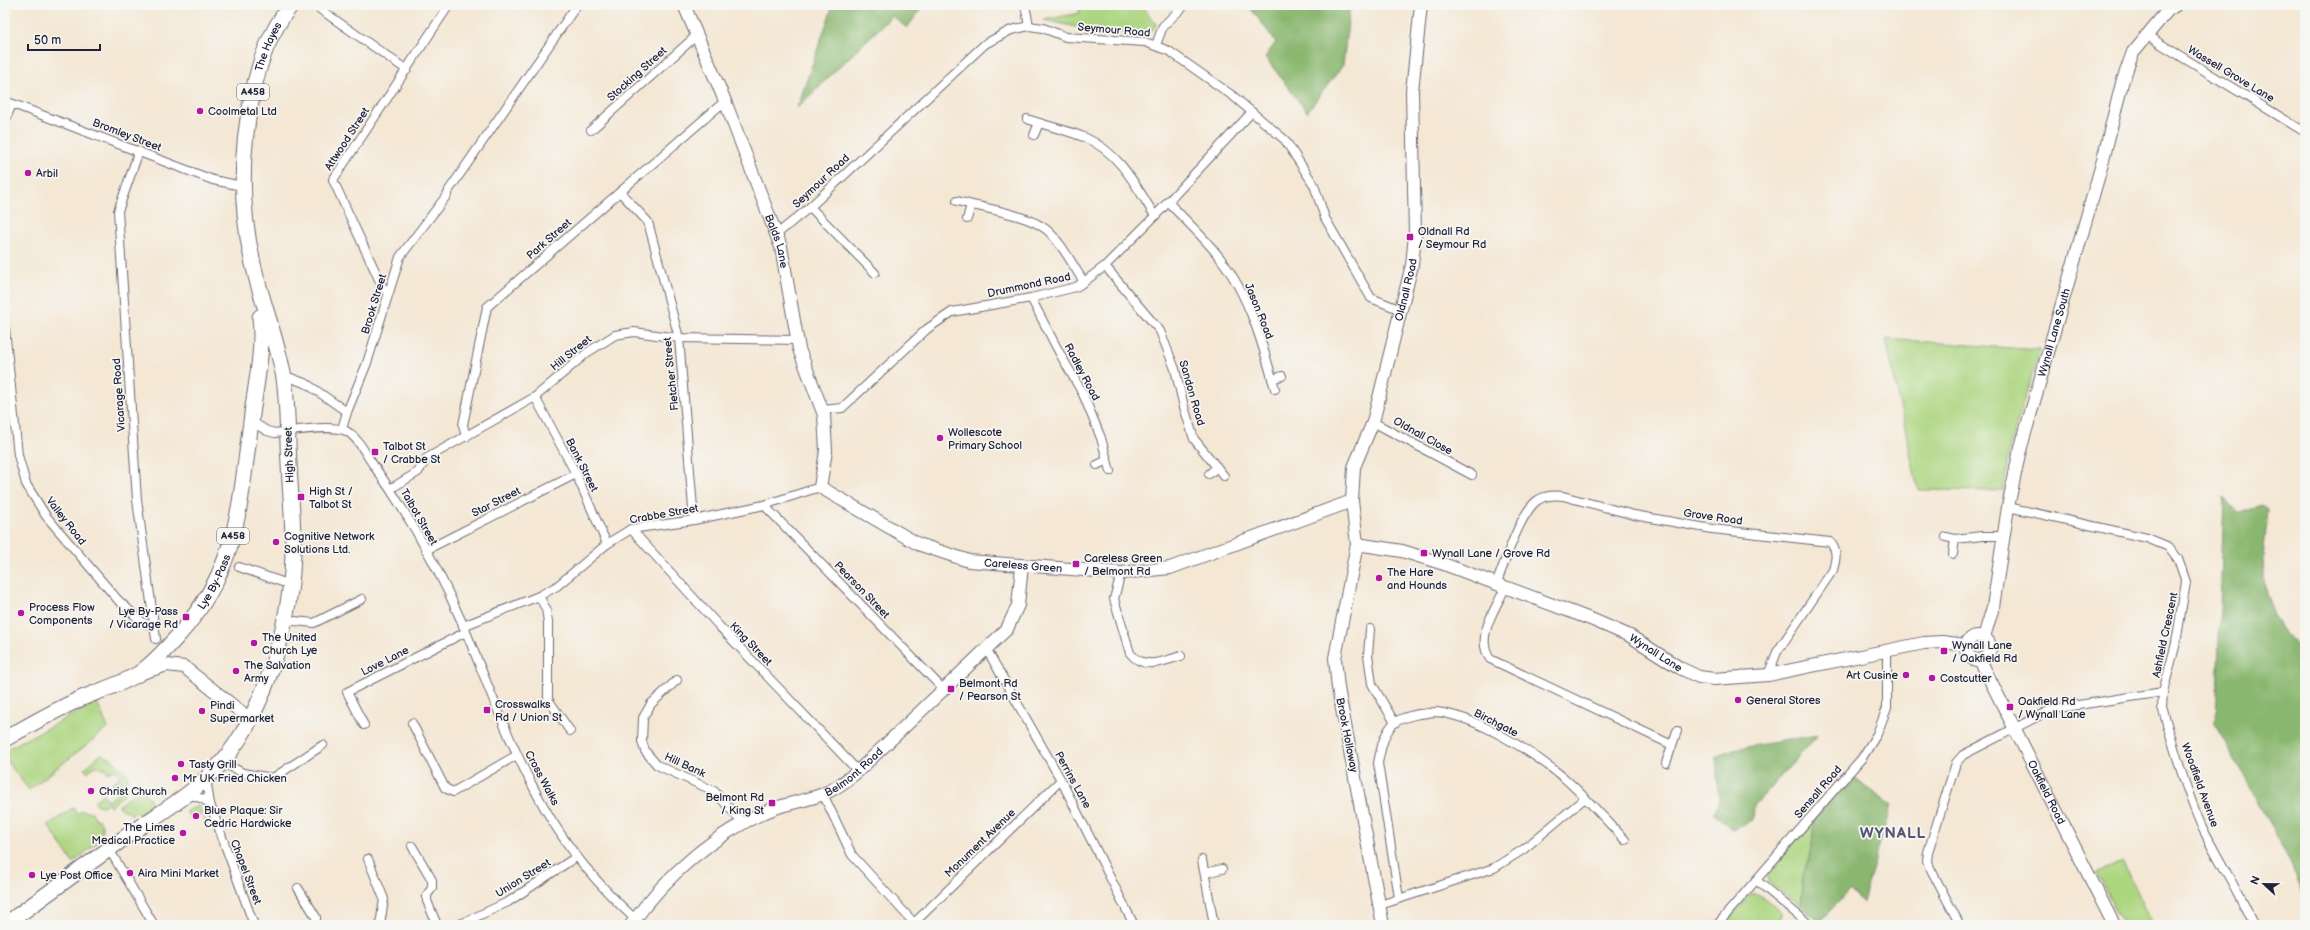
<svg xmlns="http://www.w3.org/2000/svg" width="2310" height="930" font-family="'Balsamiq Sans',sans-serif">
	<rect width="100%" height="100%" fill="#f6f6f2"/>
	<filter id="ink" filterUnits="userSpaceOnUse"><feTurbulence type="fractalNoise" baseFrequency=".025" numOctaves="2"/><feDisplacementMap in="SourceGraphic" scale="8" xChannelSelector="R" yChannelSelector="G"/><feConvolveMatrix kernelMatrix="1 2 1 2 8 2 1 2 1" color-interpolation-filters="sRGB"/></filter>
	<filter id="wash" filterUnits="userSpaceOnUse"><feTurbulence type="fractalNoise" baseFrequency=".012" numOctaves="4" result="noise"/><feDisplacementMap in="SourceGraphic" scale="16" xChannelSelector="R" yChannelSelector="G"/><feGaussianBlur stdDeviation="0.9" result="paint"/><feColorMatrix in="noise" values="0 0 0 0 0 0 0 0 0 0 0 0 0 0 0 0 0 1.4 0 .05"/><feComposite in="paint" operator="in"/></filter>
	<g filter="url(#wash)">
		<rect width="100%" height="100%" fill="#f4e7d4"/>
		<g fill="#add681" stroke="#687c5e">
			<path d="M1078,5H1141L1157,25L1147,34L1091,30L1044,20L1080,13Z"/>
			<path d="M1886,339L2040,350L2010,445L2003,491L1918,490Z"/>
			<path d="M97,702L108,728L29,790L5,759V750Z"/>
			<path d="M101,754L112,759L128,776L125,793L110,807L108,803L103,806L97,805L94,801L103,794L108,801L118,793L111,784L120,777L114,769L108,773L104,767L101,770L97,765L87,772L84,769Z"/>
			<path d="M139,789H142L155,806L141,815L135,812L131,815L128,811L122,810L119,805Z"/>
			<path d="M199,806L206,823L202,814L190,818L186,811Z"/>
			<path d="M73,808L77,814L81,811L92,812L95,819L99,820L102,824V838L73,863L48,825Z"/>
			<path d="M1815,817L1811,853L1803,875L1800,906L1768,882V874Z"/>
			<path d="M2123,861L2153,925H2124L2097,874Z"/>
			<path d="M1756,893L1766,899L1782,914L1774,925H1731L1727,921L1750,894Z"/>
		</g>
		<g fill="#8ab76f" stroke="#566c55">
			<path d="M833,5H924L907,28L892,16L797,108Z"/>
			<path d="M1248,5H1350L1343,65L1307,112L1265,57L1276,42Z"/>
			<path d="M2224,497L2237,513L2261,505L2268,510L2263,559L2265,589L2274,615L2286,635L2302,650L2304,659L2301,673V687L2305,698V897L2288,858L2216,725Z"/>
			<path d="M1818,735L1754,806L1753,820L1733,830L1713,813L1719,804L1716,757L1734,749Z"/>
			<path d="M1853,778L1891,805L1863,902L1849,891L1819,922L1800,906L1803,875L1811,853L1815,817Z"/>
		</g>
	</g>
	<g filter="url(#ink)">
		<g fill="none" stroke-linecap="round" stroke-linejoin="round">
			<defs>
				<g id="street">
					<path d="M314,5L407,70"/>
					<path d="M1025,5L1029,26"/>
					<path d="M2146,35L2305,132"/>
					<path d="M1156,45L1163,26L1185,5"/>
					<path d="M5,101L213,180L242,186"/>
					<path d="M1027,119C1047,126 1067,130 1086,138C1120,153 1136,186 1155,216"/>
					<path d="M5,121L12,104"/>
					<path d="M591,130L697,35"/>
					<path d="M1034,135L1039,123"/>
					<path d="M139,151L118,211L137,500L156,639"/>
					<path d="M449,190L577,5"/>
					<path d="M620,192L648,222L679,338L694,520"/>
					<path d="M957,201C981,208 1028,214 1047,230C1062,243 1073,266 1084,282"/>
					<path d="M1168,202C1185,220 1205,238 1220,258C1249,295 1263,345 1275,389"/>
					<path d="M810,207L875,273"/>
					<path d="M967,219L971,205"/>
					<path d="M777,234L810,207L985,44L1011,30L1029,26L1043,28L1066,37L1145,42L1169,51L1233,96L1285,140L1314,185L1325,218L1371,298L1401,310"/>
					<path d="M1105,266L1160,331L1175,369L1184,407L1194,439L1224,476"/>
					<path d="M388,293L382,286L333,180L449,5"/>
					<path d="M1031,298L1059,352L1083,394L1101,438L1110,471"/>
					<path d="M5,329L18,455L26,484L46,516L118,600L142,622L153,626"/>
					<path d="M283,375L307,384L347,412"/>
					<path d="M1272,379L1282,376"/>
					<path d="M535,397L576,474L607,544"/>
					<path d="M823,410L842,408L927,329L952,312L1031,298L1076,287L1084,282L1105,266L1155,216L1252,112"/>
					<path d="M251,421L267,431L275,433C292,431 332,424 346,431C358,437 366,455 374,466C409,515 440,571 464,627C489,687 511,749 544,807C568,850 599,886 635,919"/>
					<path d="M1373,422L1472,475"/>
					<path d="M342,429L347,412L367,363L400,257L447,195"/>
					<path d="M466,437L463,425L487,307L725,101"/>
					<path d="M1097,465L1107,460"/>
					<path d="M1209,474L1217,467"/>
					<path d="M390,489L418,472L427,458L535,397L588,352L615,335L634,332L679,338L798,340"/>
					<path d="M764,505L944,690"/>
					<path d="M631,529L720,627L858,771"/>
					<path d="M1946,537L1955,539L1982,536H2005"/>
					<path d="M426,550L576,474"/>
					<path d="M1953,554L1955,539"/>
					<path d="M239,567L291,585"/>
					<path d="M1121,573L1114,599L1130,653C1144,671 1163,661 1181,656"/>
					<path d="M1496,584C1505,563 1520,512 1538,500C1546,495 1554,495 1563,496L1634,515L1712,529L1830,542C1838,551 1836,559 1833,570L1777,652L1768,675"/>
					<path d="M1505,588C1495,610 1475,637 1490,659L1672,745"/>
					<path d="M539,596L546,609L548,622V699L570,731"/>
					<path d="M285,620L314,623L362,599"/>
					<path d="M463,626L539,596L557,586L607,544L631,529L694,520L764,505L820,487"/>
					<path d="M1370,629L1368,655L1372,684L1395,723"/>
					<path d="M987,650L1061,780L1134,925"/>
					<path d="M677,680L651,704L643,718L642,741L645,751L657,765L714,791L743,823"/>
					<path d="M2163,692L2162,707C2174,747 2185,789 2202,827C2218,860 2239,891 2253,925"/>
					<path d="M412,723L445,788L453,792L517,755"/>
					<path d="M364,725L347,692L466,632"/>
					<path d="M222,762L243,773L273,778L323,745"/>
					<path d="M1666,763L1677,731"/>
					<path d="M206,778L210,804L254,925"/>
					<path d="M188,794L203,799L210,804"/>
					<path d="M823,794L852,855L914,923"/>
					<path d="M412,846L432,880V888L427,895V901L437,925"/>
					<path d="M109,849L154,925"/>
					<path d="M368,859L384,899L380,925"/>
					<path d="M1202,860L1214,925"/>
					<path d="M1205,873L1222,869"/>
					<path d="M1756,880L1810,925"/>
					<path d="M298,888L316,917V925"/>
					<path d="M1399,898L1378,763C1381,749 1383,735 1393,724C1399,718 1410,716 1419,714C1424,714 1431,712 1437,712C1478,717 1531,751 1563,777C1585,796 1605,819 1625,840"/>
					<path d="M1380,905L1494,868L1524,849L1585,798"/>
					<path d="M458,925L508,902L576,857"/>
					<path d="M912,925L1061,780"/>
					<path d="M1717,925L1862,758L1877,734L1887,708V652"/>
					<path d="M1960,925L1927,862L1928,852L1956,763L1963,755L2052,709L2163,692L2176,643L2186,582L2178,559L2169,547L2147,538L2008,507"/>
				</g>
				<g id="secondary">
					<path id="s1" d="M684,5L725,101L781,247L799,349L824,415L826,451L820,487L918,544L969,561L1121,573L1170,568L1352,501"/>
					<path id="s2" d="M1357,544L1402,551L1441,563L1593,620L1630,636L1680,668L1699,677L1714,679L1768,675L1924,643L1942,642L1966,645"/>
					<circle cx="1978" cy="648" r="12"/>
					<path id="s3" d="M1984,637L1993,607L2008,507L2019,454L2102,164L2122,83L2133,52L2168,10L2176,5"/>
					<path id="s4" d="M1980,660L2114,925"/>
					<path d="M142,673L167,665L184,667L250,719"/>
					<path id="s5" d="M631,925C665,876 715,833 770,810C787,803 806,801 823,794C836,789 847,780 858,771L1007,629L1018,605L1022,566"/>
					<path id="s6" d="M1383,925L1338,688L1335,658L1357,544L1352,501L1354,467L1373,422L1412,265L1415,235L1412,91L1421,5"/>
				</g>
				<g id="highway">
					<path id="s7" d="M5,739C29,725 54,711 80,699C98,691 120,685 138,674C153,664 165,650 177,637C239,568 239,508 251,422C255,387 264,352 260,317"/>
					<path id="s8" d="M5,925C48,893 91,862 134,831C164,810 198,791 222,762C267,710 294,611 293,543C293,517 290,490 289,463C287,435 288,407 284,378C278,344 265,310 256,276C240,215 239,158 252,97C259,62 269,33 291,5"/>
				</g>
			</defs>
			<use href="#street" stroke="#6c6771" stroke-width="10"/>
			<use href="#secondary" stroke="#6c6771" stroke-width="14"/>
			<use href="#highway" stroke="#6c6771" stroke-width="17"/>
			<use href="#street" stroke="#fff" stroke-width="8"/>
			<use href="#secondary" stroke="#fff" stroke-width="12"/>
			<use href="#highway" stroke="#fff" stroke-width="15"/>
		</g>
	</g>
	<g fill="#b5179e" stroke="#f6f6f2" stroke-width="1.5">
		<circle cx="200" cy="111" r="4"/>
		<circle cx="28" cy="173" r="4"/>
		<rect x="1406" y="233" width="8" height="8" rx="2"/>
		<circle cx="940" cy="438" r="4"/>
		<rect x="371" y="448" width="8" height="8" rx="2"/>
		<rect x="297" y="493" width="8" height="8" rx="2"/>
		<circle cx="276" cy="542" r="4"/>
		<rect x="1420" y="549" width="8" height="8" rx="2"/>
		<rect x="1072" y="560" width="8" height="8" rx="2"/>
		<circle cx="1379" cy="578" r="4"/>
		<circle cx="21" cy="613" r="4"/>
		<rect x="182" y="613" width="8" height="8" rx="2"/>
		<circle cx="254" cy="643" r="4"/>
		<rect x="1940" y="647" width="8" height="8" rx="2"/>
		<circle cx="236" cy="671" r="4"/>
		<circle cx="1906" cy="675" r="4"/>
		<circle cx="1932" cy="678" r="4"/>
		<rect x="947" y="685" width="8" height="8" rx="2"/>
		<circle cx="1738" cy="700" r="4"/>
		<rect x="2006" y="703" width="8" height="8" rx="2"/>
		<rect x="483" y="706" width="8" height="8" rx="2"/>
		<circle cx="202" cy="711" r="4"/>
		<circle cx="181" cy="764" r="4"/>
		<circle cx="175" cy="778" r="4"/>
		<circle cx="91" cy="791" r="4"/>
		<rect x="768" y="799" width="8" height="8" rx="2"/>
		<circle cx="196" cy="816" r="4"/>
		<circle cx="183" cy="833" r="4"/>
		<circle cx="130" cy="873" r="4"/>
		<circle cx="32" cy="875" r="4"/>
	</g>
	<g text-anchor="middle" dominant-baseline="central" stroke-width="3.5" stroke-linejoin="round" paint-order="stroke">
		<g fill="#f6f6f2" stroke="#626272" stroke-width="1">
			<rect x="237" y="84" width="32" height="16" rx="3"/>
			<rect x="217" y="528" width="32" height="16" rx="3"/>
		</g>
		<g font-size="10" font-weight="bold" fill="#22223b">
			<text x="253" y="92">A458</text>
			<text x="233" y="536">A458</text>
		</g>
		<g font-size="11" fill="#22223b" stroke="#f6f6f2">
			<text transform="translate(1114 30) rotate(5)">Seymour Road</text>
			<text stroke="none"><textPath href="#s8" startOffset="1011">The Hayes</textPath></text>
			<text transform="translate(637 74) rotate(-42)">Stocking Street</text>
			<text transform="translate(2231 74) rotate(31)">Wassell Grove Lane</text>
			<text transform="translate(127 135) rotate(21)">Bromley Street</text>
			<text transform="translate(347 139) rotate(-57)">Attwood Street</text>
			<text transform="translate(821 181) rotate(-43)">Seymour Road</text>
			<text transform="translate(549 239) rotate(-41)">Park Street</text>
			<text stroke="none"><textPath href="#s1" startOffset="254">Balds Lane</textPath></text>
			<text transform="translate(1029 285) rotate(-12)">Drummond Road</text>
			<text stroke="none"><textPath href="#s6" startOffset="650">Oldnall Road</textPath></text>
			<text transform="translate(374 304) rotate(-73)">Brook Street</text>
			<text transform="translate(1259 311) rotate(68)">Jason Road</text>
			<text stroke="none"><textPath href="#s3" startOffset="313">Wynall Lane South</textPath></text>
			<text transform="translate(571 353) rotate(-39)">Hill Street</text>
			<text transform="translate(1082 372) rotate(62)">Radley Road</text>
			<text transform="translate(671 374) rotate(-96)">Fletcher Street</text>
			<text transform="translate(1192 393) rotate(74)">Sandon Road</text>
			<text transform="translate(119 395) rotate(-94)">Vicarage Road</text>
			<text transform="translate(1423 436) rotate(29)">Oldnall Close</text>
			<text transform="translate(289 455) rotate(-92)">High Street</text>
			<text transform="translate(582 465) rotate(63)">Bank Street</text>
			<text transform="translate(496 502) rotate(-27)">Star Street</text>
			<text transform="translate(664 514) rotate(-10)">Crabbe Street</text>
			<text transform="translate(419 517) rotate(60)">Talbot Street</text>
			<text transform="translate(1713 517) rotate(8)">Grove Road</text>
			<text transform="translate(66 521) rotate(52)">Valley Road</text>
			<text stroke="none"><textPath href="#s1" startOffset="729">Careless Green</textPath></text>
			<text stroke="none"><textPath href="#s7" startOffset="269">Lye By-Pass</textPath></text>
			<text transform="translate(862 590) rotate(46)">Pearson Street</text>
			<text transform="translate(2165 635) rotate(-78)">Ashfield Crescent</text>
			<text transform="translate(751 644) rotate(46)">King Street</text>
			<text stroke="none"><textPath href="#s2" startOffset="320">Wynall Lane</textPath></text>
			<text transform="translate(385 661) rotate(-27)">Love Lane</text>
			<text transform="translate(1496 723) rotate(27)">Birchgate</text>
			<text transform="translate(1347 735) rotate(79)">Brook Holloway</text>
			<text transform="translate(685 765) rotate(25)">Hill Bank</text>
			<text stroke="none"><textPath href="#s5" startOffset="276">Belmont Road</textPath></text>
			<text transform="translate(542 778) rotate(62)">Cross Walks</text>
			<text transform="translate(1073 780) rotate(61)">Perrins Lane</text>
			<text transform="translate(2200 785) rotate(70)">Woodfield Avenue</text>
			<text transform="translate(1818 792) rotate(-49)">Sensall Road</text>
			<text stroke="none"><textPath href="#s4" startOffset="148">Oakfield Road</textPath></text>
			<text transform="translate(980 843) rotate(-44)">Monument Avenue</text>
			<text transform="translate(246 872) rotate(69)">Chapel Street</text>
			<text transform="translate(523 878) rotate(-32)">Union Street</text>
		</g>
		<g font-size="11" fill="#22223b" stroke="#f6f6f2" text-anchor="start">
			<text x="208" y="111">Coolmetal Ltd</text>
			<text x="36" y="173">Arbil</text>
			<text x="1418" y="231">Oldnall Rd<tspan x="1418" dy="13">/ Seymour Rd</tspan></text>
			<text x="948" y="432">Wollescote<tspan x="948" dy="13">Primary School</tspan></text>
			<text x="383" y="446">Talbot St<tspan x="383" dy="13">/ Crabbe St</tspan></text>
			<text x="309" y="491">High St /<tspan x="309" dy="13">Talbot St</tspan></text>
			<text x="284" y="536">Cognitive Network<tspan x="284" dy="13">Solutions Ltd.</tspan></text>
			<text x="1432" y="553">Wynall Lane / Grove Rd</text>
			<text x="1084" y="558">Careless Green<tspan x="1084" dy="13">/ Belmont Rd</tspan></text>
			<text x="1387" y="572">The Hare<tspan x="1387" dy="13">and Hounds</tspan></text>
			<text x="29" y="607">Process Flow<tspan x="29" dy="13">Components</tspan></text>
			<text x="178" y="611" text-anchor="end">Lye By-Pass<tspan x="178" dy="13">/ Vicarage Rd</tspan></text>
			<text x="262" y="637">The United<tspan x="262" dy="13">Church Lye</tspan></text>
			<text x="1952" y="645">Wynall Lane<tspan x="1952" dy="13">/ Oakfield Rd</tspan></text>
			<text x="244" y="665">The Salvation<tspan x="244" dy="13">Army</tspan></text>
			<text x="1898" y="675" text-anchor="end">Art Cusine</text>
			<text x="1940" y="678">Costcutter</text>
			<text x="959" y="683">Belmont Rd<tspan x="959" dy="13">/ Pearson St</tspan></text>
			<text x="1746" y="700">General Stores</text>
			<text x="2018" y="701">Oakfield Rd<tspan x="2018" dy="13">/ Wynall Lane</tspan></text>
			<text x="495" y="704">Crosswalks<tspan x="495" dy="13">Rd / Union St</tspan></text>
			<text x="210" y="705">Pindi<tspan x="210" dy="13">Supermarket</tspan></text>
			<text x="189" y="764">Tasty Grill</text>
			<text x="183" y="778">Mr UK Fried Chicken</text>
			<text x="99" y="791">Christ Church</text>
			<text x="764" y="797" text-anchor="end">Belmont Rd<tspan x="764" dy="13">/ King St</tspan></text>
			<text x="204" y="810">Blue Plaque: Sir<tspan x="204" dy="13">Cedric Hardwicke</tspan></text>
			<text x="175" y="827" text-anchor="end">The Limes<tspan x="175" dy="13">Medical Practice</tspan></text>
			<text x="138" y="873">Aira Mini Market</text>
			<text x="40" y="875">Lye Post Office</text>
		</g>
		<g font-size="15" font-weight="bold" letter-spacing="1" fill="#585677" stroke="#f6f6f2">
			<text x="1893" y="833">WYNALL</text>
		</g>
	</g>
	<rect width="2310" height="930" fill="none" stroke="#f6f6f2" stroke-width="20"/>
	<g transform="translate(2264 884) rotate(292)" stroke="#f6f6f2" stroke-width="3" paint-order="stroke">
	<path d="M0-3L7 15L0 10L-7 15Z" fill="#22223b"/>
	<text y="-6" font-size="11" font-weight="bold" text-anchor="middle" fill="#22223b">N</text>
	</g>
	<path d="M28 44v6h72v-6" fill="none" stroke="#22223b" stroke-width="2"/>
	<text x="34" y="44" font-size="12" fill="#22223b" stroke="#f6f6f2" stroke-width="3" paint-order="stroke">50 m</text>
</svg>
